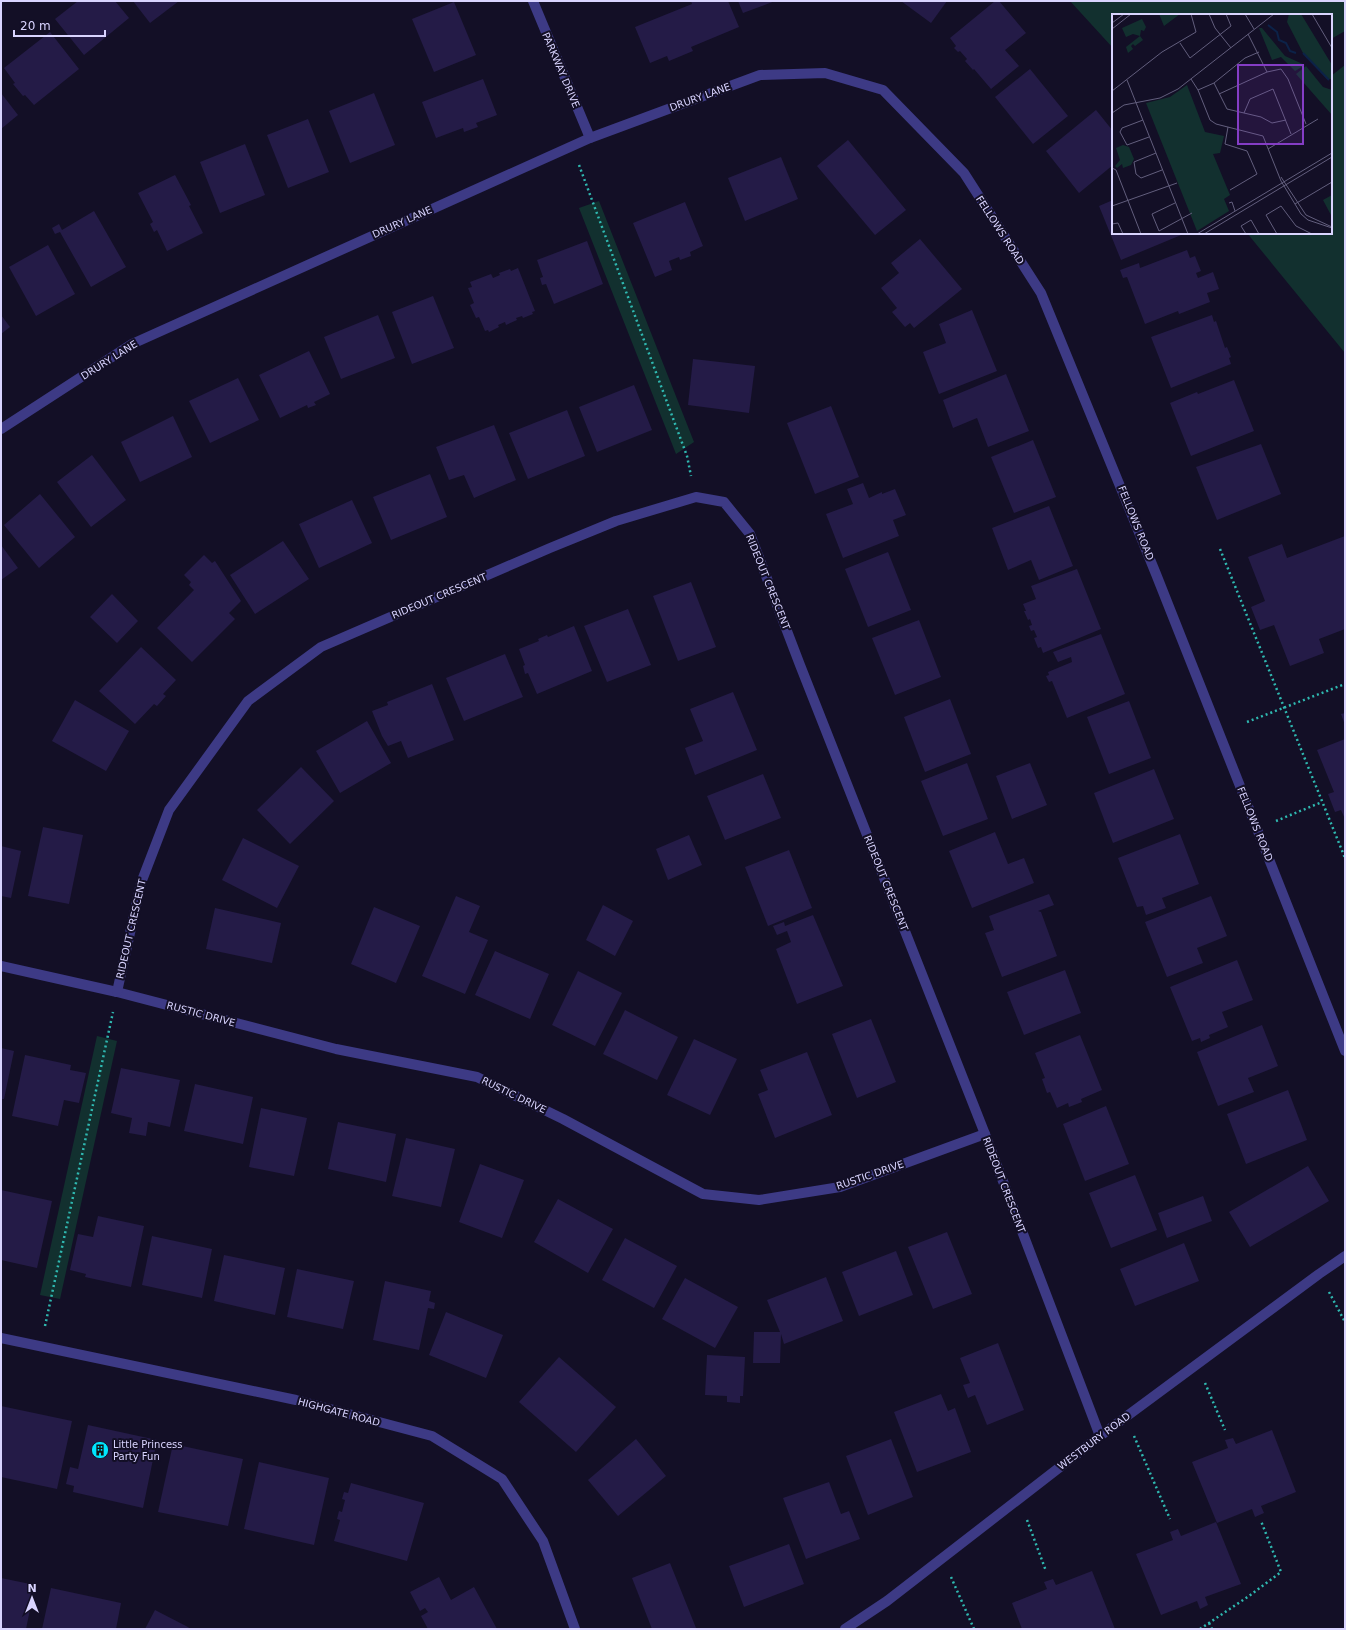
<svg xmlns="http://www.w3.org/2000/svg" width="1346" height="1630" font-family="'DejaVu Sans',sans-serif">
	<rect width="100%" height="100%" fill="#130f26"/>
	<g fill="#12302f">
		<path d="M1070,1H1345V31L1331,39V15H1113V48Z"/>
		<path d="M1345,65V353L1247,233H1331V76Z"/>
		<path d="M599,201L694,442L676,454L579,208Z"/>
		<path d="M97,1036L117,1041L60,1299L40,1295Z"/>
	</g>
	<g fill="#241b47">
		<path d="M78,1H115L129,18L84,55L55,19Z"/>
		<path d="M133,1H179L150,23Z"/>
		<path d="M691,1H728L739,27L691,47L693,51L669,61L667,56L650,63L635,27L692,4Z"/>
		<path d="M738,1H775L743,13Z"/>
		<path d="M901,1H947L931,23Z"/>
		<path d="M995,1H999L1026,33L1005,50L1019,66L991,89L974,69L973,70L965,61L967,59L960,51L958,52L954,48L956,46L950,38Z"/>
		<path d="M454,2L476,55L434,72L412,19Z"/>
		<path d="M50,32L79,69L34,105L25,95L23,96L13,84L15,83L4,68Z"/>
		<path d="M1030,69L1068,116L1033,144L995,97Z"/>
		<path d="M483,79L497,115L476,123L478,127L464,132L463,128L436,138L422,102Z"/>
		<path d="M1,93L18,115L1,129Z"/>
		<path d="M374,93L395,145L350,163L329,111Z"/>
		<path d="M1096,110L1113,131V165L1079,193L1046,151Z"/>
		<path d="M308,119L329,172L288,188L267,135Z"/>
		<path d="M848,140L906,210L875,235L817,166Z"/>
		<path d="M245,144L265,195L220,213L200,162Z"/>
		<path d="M781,157L798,199L745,221L728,178Z"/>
		<path d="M175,175L191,205L189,206L203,233L167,251L157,230L154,232L150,224L153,222L138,193Z"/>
		<path d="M1113,200V233H1186L1121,260L1099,206Z"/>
		<path d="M685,202L703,246L690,252L691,256L680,260L679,257L669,261L672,270L655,277L633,223Z"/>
		<path d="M94,211L126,267L91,287L60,232L55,234L52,228L59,224L62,230Z"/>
		<path d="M920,239L962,289L914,328L910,323L905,327L892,312L897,308L881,288L899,273L891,263Z"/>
		<path d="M587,241L603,284L554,304L546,284L542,285L540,278L543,277L537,260Z"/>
		<path d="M48,245L75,294L36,316L9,267Z"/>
		<path d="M1187,250L1190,258L1195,256L1201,271L1196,273L1198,278L1213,272L1219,289L1207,293L1210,302L1179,314L1178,311L1145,324L1127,277L1123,278L1120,270L1139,263L1140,268Z"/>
		<path d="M518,268L535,311L532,312L533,314L523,318L522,316L516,318L517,320L506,325L505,322L498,325L499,327L489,332L488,330L485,331L479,317L476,318L470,305L474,303L468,288L472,287L470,282L491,274L493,278L500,275L499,273L510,269L511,271Z"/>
		<path d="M433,296L454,348L412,364L392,312Z"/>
		<path d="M972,310L997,371L939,394L923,352L946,343L939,324Z"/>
		<path d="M1,315L10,327L1,334Z"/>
		<path d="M378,315L395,358L341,379L324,337Z"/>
		<path d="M1212,315L1214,322L1216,321L1225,348L1227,347L1231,357L1229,358L1231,364L1171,388L1151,337Z"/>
		<path d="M309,351L330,394L314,402L316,405L308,408L307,405L280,418L259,375Z"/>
		<path d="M693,359L755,366L749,413L688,405Z"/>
		<path d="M1006,374L1029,431L988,447L977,418L953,428L943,400Z"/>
		<path d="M238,378L259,420L210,443L189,401Z"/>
		<path d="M1234,380L1254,431L1191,456L1170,403L1197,392L1198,394Z"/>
		<path d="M634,385L652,430L597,452L579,407Z"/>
		<path d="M831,406L859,477L815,494L787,423Z"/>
		<path d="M567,410L585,456L528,479L509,433Z"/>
		<path d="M173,416L192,457L140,482L121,442Z"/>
		<path d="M494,425L516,480L474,498L464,475L449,480L436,447Z"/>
		<path d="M1033,440L1056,497L1014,513L991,457Z"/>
		<path d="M1261,444L1281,494L1217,520L1196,467Z"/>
		<path d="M92,455L126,500L91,527L57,482Z"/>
		<path d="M430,474L447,517L391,540L373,497Z"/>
		<path d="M863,483L869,498L882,492V494L895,489L906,515L893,520L899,536L843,558L826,514L853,504L847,489Z"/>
		<path d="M40,494L75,537L39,568L4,525Z"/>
		<path d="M352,500L372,543L319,568L299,524Z"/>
		<path d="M1049,506L1073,566L1039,580L1031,560L1008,570L992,528Z"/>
		<path d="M1345,536V629L1319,639L1324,653L1290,666L1274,625L1260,630L1251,607L1265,601L1248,557L1282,544L1287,558Z"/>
		<path d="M283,541L309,579L255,614L230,575Z"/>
		<path d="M1,545L18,568L1,580Z"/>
		<path d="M888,552L911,610L868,627L845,569Z"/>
		<path d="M204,555L212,563L215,561L241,601L229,613L235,619L192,662L157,628L194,590L189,585L191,582L184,575Z"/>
		<path d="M1077,569L1101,629L1043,653L1041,647L1038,648L1034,638L1037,637L1034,630L1031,631L1029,626L1032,625L1030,619L1028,620L1024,611H1026L1023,604L1036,599L1031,586Z"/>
		<path d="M691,582L716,647L678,661L653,596Z"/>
		<path d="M112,594L138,621L117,643L90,617Z"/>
		<path d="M628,609L651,665L607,682L584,626Z"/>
		<path d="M919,620L941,677L895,695L872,638Z"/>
		<path d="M574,626L592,671L537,694L528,673L525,674L523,666L525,665L519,649L539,641L538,639L547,635L548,637Z"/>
		<path d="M1101,634L1125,694L1067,718L1052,681L1049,682L1046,676L1049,675L1048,672L1072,662L1071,657L1058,662L1053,652Z"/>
		<path d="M141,647L176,680L163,694L166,696L157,706L154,704L135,724L99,691Z"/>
		<path d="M505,654L523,697L464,721L446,678Z"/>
		<path d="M432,684L454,740L408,758L401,741L388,746L382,736L372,711L388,705L387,702Z"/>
		<path d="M733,692L757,750L695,775L685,748L703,741L690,709Z"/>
		<path d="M950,699L971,754L925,772L904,717Z"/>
		<path d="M75,700L129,731L106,771L52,741Z"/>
		<path d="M1129,701L1151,758L1109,774L1087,717Z"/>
		<path d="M1345,713V725L1341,714Z"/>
		<path d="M367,721L391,763L340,793L316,751Z"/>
		<path d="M1345,739V819L1341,810L1335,812L1328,794L1334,792L1317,750Z"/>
		<path d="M967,763L988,819L943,836L921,781Z"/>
		<path d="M1030,763L1047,805L1012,819L996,776Z"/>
		<path d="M301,767L334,801L290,844L257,810Z"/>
		<path d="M1154,769L1174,819L1113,843L1094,793Z"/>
		<path d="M763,774L781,818L725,840L707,796Z"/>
		<path d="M43,827L83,835L69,904L28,896Z"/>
		<path d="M995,832L1008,864L1024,858L1034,883L972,908L949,851Z"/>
		<path d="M1180,834L1199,884L1162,898L1166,908L1146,915L1143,906L1137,907L1118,858Z"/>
		<path d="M689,835L702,865L668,880L656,849Z"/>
		<path d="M243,838L299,866L277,908L222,880Z"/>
		<path d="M1,846L21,851L11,898L1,896Z"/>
		<path d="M789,850L812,908L768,926L745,867Z"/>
		<path d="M1049,894L1054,905L1038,911L1041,912L1057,956L1002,977L985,933L994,930L989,916Z"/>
		<path d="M456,896L480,906L469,932L488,940L465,994L422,976Z"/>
		<path d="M1211,896L1227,936L1197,948L1203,963L1167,977L1145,922Z"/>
		<path d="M603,905L633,921L615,956L586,940Z"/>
		<path d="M374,907L420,926L396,983L351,964Z"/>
		<path d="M215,908L281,923L272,963L206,949Z"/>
		<path d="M813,915L843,986L797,1004L776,949L791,942L787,931L777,935L773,926L784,922L785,926Z"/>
		<path d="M495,951L549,974L530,1019L475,995Z"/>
		<path d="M1237,960L1253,1000L1222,1012L1228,1027L1209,1035L1210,1038L1201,1042L1200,1038L1192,1041L1170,987Z"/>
		<path d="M1065,970L1081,1013L1024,1035L1007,992Z"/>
		<path d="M578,971L622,993L595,1046L552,1025Z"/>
		<path d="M625,1010L678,1037L657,1080L603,1054Z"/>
		<path d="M871,1019L896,1082L857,1098L832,1034Z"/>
		<path d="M1262,1025L1278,1066L1248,1078L1254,1092L1218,1106L1197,1052Z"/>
		<path d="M1080,1035L1102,1090L1081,1099L1082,1102L1069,1107L1068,1103L1057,1108L1050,1092L1047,1093L1042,1079L1045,1078L1035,1053Z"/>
		<path d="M694,1039L737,1059L710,1115L667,1095Z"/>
		<path d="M1,1048L14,1051L4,1099H1Z"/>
		<path d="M807,1052L832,1115L775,1138L758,1094L768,1090L760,1070Z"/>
		<path d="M25,1055L71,1065L70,1070L86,1073L79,1103L64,1100L58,1126L12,1116Z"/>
		<path d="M121,1068L180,1080L170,1127L148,1122L146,1136L129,1133L132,1118L111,1113Z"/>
		<path d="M195,1084L253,1097L243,1144L184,1131Z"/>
		<path d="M1288,1090L1307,1140L1246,1164L1227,1114Z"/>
		<path d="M1106,1106L1129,1164L1085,1181L1063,1124Z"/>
		<path d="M261,1108L307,1118L294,1176L249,1167Z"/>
		<path d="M338,1122L396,1134L386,1182L328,1169Z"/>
		<path d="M406,1138L455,1149L441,1207L392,1196Z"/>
		<path d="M480,1164L524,1180L502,1238L459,1222Z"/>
		<path d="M1308,1166L1329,1201L1250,1247L1229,1212Z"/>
		<path d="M1135,1175L1157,1230L1111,1248L1089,1193Z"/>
		<path d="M1,1190L52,1201L37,1268L1,1260Z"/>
		<path d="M1203,1196L1212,1221L1167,1238L1158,1213Z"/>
		<path d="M558,1199L613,1229L588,1273L534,1242Z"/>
		<path d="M98,1216L144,1226L131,1287L85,1277L86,1274L70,1270L78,1234L93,1237Z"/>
		<path d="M947,1232L972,1294L933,1309L908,1247Z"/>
		<path d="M152,1236L212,1249L202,1298L142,1285Z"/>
		<path d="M625,1238L677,1266L654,1308L602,1280Z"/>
		<path d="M1184,1243L1199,1281L1135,1306L1120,1269Z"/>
		<path d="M896,1251L913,1295L859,1316L842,1272Z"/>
		<path d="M224,1255L285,1268L275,1315L214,1301Z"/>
		<path d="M297,1269L354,1281L343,1329L287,1317Z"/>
		<path d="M826,1277L843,1321L784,1344L781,1334L780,1363H753L754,1332H780L767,1300Z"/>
		<path d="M685,1278L738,1307L715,1348L662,1319Z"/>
		<path d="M385,1281L431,1291L429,1301L435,1303L434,1309L428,1308L419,1350L373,1340Z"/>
		<path d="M446,1312L503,1335L486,1378L429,1355Z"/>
		<path d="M998,1343L1024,1410L987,1425L975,1395L968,1398L963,1385L970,1383L960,1358Z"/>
		<path d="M707,1355L745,1357L743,1396H740V1403L727,1402V1396L705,1395Z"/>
		<path d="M559,1357L616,1407L576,1452L519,1402Z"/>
		<path d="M941,1394L948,1411L955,1408L971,1452L917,1472L894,1412Z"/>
		<path d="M1,1406L72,1421L57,1489L1,1477Z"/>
		<path d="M88,1425L157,1440L143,1508L73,1492L74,1486L66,1484L70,1467L78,1469Z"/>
		<path d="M1272,1430L1296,1492L1261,1506L1264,1513L1255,1517L1252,1509L1217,1523L1192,1462L1228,1448L1225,1440L1233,1438L1236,1444Z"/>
		<path d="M636,1439L666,1476L618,1516L588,1480Z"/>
		<path d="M891,1439L913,1497L868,1515L846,1456Z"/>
		<path d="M173,1444L243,1459L228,1526L158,1512Z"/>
		<path d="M259,1462L329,1478L314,1545L244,1529Z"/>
		<path d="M829,1482L841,1514L849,1511L860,1539L806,1559L783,1498Z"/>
		<path d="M351,1483L424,1503L407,1561L334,1541L340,1520L337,1519L339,1511L342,1512L345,1500L342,1499L344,1492L348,1493Z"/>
		<path d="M1216,1522L1241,1584L1205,1597L1208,1605L1200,1609L1197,1601L1161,1615L1136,1554L1173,1540L1170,1532L1178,1529L1181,1536Z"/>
		<path d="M789,1544L804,1584L744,1607L729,1566Z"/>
		<path d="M670,1563L696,1628L695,1629H652L632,1578Z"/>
		<path d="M1092,1571L1115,1629H1022L1012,1603L1047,1589L1044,1582L1053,1579L1056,1585Z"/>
		<path d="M439,1577L451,1600L474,1587L497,1629H428L421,1616L428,1612L425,1608L420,1611L410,1592Z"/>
		<path d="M1,1578L35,1585L26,1629H1Z"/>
		<path d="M51,1588L121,1603L116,1629H42Z"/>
		<path d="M155,1610L186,1626L191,1629H145Z"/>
	</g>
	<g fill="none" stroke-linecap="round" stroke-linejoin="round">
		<g stroke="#2fb8b0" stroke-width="2.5" stroke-dasharray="2 3" stroke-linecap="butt">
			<path d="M579,165L687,456L691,476"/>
			<path d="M1220,549L1345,858"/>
			<path d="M1247,722L1345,684"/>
			<path d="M1276,821L1322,802"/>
			<path d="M1329,1292L1345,1322"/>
			<path d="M45,1326L113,1012"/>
			<path d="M1205,1383L1225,1430"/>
			<path d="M1134,1436L1170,1519"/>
			<path d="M1027,1520L1046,1571"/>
			<path d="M951,1577L974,1629"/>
			<path d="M1209,1623L1212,1629"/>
			<path d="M1200,1629L1249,1596L1281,1572L1261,1521"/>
		</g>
		<g stroke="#3d3a85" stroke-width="10">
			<path d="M533,1L590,138"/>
			<path d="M1,429L132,344L590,138L760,75L825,73L883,90L964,173L1041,293L1156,574L1345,1051"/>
			<path d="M1,966L117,992L336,1049L477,1077L563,1119L703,1194L759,1200L840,1187L985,1134"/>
			<path d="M117,992L141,883L169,810L248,701L321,647L550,548L616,521L696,497L724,502L750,534L800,665L985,1134L1100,1436"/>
			<path d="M1,1338L296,1400L432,1436L502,1479L543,1541L575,1629"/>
			<path d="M845,1629L887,1601L1100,1436L1319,1274L1345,1256"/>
		</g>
	</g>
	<defs>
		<symbol id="building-disc" viewBox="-11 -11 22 22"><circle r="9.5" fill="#00e5ff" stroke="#130f26"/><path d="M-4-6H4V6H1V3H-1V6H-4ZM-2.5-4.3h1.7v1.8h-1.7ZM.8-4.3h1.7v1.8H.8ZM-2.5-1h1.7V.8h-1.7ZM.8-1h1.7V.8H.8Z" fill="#111"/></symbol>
	</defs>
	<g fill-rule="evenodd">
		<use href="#building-disc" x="90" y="1440" width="20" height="20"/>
	</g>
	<g text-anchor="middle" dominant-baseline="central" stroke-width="4" stroke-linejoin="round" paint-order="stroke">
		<g font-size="10" fill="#d9d4ff" stroke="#130f26">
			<text transform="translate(561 70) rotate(67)">PARKWAY DRIVE</text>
			<text transform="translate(700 97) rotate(-20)">DRURY LANE</text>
			<text transform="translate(402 222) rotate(-24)">DRURY LANE</text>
			<text transform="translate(1000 230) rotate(57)">FELLOWS ROAD</text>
			<text transform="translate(109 360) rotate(-32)">DRURY LANE</text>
			<text transform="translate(1136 523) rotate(68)">FELLOWS ROAD</text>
			<text transform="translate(768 582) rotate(68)">RIDEOUT CRESCENT</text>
			<text transform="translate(439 596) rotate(-23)">RIDEOUT CRESCENT</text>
			<text transform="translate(1255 824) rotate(68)">FELLOWS ROAD</text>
			<text transform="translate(886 883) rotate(68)">RIDEOUT CRESCENT</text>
			<text transform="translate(131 929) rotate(-77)">RIDEOUT CRESCENT</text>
			<text transform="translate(201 1014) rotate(15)">RUSTIC DRIVE</text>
			<text transform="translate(514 1095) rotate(26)">RUSTIC DRIVE</text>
			<text transform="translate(870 1175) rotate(-19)">RUSTIC DRIVE</text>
			<text transform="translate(1004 1185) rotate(69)">RIDEOUT CRESCENT</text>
			<text transform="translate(339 1412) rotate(15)">HIGHGATE ROAD</text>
			<text transform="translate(1094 1441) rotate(-37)">WESTBURY ROAD</text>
		</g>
		<g font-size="10" fill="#d9d4ff" stroke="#130f26" text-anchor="start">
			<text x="113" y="1444">Little Princess<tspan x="113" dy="12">Party Fun</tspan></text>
		</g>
	</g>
	<g transform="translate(1112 14)">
		<rect width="220" height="220" fill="#130f26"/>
		<path d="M47,0H68L52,12ZM177,0H189L220,51V65H215L191,39L175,8ZM30,5L34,13L32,17L29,16L28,22L21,20L14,23L10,14ZM147,14H150L173,42L193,51L183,57L169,43L160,46ZM28,22L31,26L23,32L21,30L19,32L21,35L16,39L14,33ZM194,52L211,73L220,76V101L184,60ZM75,71L93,118L112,122L108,139L101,140L118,181L112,185L117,197L85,217L34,89L58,83ZM11,131L17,133L22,145L19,151L11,154L10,150L5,154L3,152L8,146L4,134ZM220,181V203L211,186Z" fill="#12302f"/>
		<path fill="none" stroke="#0c2248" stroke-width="2" d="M156,11L165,18L167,26L174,29L178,37L184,39M191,39L217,66"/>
		<path fill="none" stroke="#625e7d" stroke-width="1" d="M97,0L103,14L119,34M133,0L142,15M200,0L220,34M0,9L12,0M0,15L19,0M136,20L155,58M68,29L78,44L119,12L114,0M79,65L86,76L98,106L104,110L151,122L169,167L189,200L196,206L220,214M15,66L76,220M102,69L115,95L149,103L160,109L174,106M86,76L102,69L133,44L147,38M0,77L50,38L84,18L79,0M107,80L155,58L169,55L176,65L194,110M0,99L12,91L48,84L66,75L162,0M132,99L138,85L161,75L179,120M31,106L10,114L8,118L15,131L37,123M116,113L113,130L135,137L145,160L118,176M156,135L206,105M44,139L22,148L24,160L29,164L50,156M0,154L4,156L29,220M169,163L194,201L220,213M63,189L40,200L47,217L80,199M117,189L120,188L123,197M183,190L220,168M0,192L65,169M0,210L6,209L11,220M85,220L220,139M92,220L220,143M134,220L129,212L139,206L147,220M165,220L154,201L169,192L184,212L200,220"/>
		<path fill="#843dc5" fill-opacity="0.15" stroke="#843dc5" stroke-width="2" d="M126,51H191V130H126Z"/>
		<rect width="220" height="220" fill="none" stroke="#d9d4ff" stroke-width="2"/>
	</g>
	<rect width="1346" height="1630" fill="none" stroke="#d9d4ff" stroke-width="4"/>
	<g transform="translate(32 1598)" stroke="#130f26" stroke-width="3" paint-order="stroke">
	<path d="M0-3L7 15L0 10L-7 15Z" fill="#d9d4ff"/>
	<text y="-6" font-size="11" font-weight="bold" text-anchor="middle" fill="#d9d4ff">N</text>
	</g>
	<path d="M14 30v6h91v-6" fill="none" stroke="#d9d4ff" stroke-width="2"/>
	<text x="20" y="30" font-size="12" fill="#d9d4ff" stroke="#130f26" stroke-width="3" paint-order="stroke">20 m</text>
</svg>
